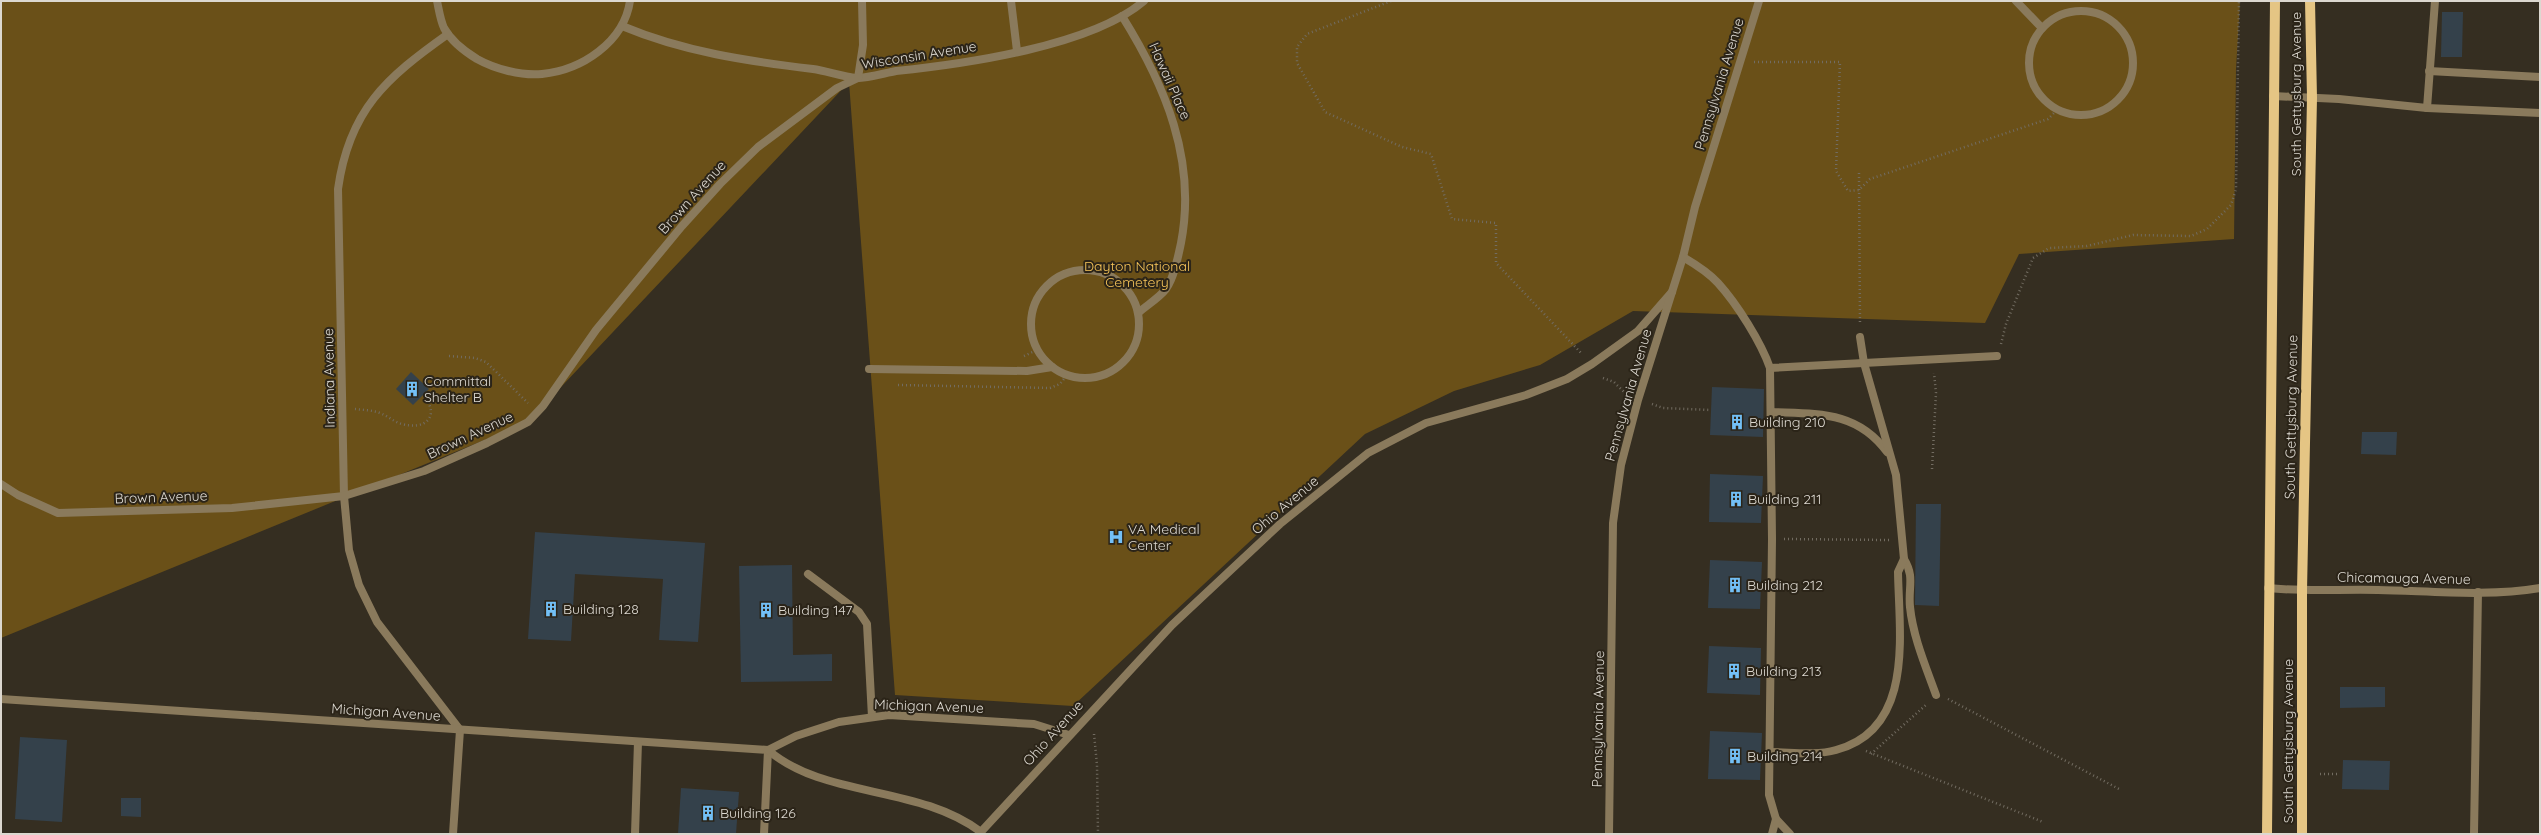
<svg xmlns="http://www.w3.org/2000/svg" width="2541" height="835" font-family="Quicksand,sans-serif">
	<rect width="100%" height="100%" fill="#352e21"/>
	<path fill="#6a5018" d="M1,1H2240L2236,69L2234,239L2019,254L1985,323L1633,311L1540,365L1454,391L1365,434L1073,706L895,695L849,82L528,422L1,638Z"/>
	<g fill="#34414b">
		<path d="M2442,12H2463L2462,57H2441Z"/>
		<path d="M411,372L429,389L413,405L396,389Z"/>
		<path d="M1712,387L1764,389L1763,437L1710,435Z"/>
		<path d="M2362,432H2397L2396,455L2361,454Z"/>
		<path d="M1710,474L1763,476L1761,523L1709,522Z"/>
		<path d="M1916,504H1941L1939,606L1915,605Z"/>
		<path d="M535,532L705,543L698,642L659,640L663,579L575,574L571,641L528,639Z"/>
		<path d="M1710,560L1762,562L1760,609L1708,608Z"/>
		<path d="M792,565L793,655L832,654V681L741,682L739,566Z"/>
		<path d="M1709,646L1761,648L1760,695L1707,693Z"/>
		<path d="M2340,687H2385V707L2340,708Z"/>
		<path d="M1710,731L1762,733L1760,780L1708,779Z"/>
		<path d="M20,737L67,740L62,822L15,819Z"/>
		<path d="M2343,760L2390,761L2389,790L2342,789Z"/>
		<path d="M681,788L739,792L736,834H678Z"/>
		<path d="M121,798H141V817L121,816Z"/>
	</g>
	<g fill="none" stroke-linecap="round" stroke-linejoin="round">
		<g stroke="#726c61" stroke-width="2.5" stroke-dasharray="1 3" stroke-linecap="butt">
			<path d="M1391,1L1307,34L1297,47V63L1325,112L1402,147L1431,154L1452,219L1496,223V263L1582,354"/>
			<path d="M1754,62H1840L1836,171L1848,191L1859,190L1870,179L2048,119L2058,109"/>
			<path d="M1859,173L1860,325"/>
			<path d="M2001,344L2006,324L2033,258L2049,248L2087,246L2133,235L2191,236L2207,229L2231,205L2236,189L2239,1"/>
			<path d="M449,356L475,358L486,362L528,403"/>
			<path d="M1024,356L1037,350"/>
			<path d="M1603,378L1614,382L1626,394"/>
			<path d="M898,385L1050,388L1060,384L1067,375"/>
			<path d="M1652,404L1663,408L1711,410"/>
			<path d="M355,409C363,410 372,410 380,413C388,416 394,422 402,424C424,430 440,418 425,397"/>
			<path d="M1932,469L1936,393L1934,373"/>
			<path d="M1784,539L1889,540"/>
			<path d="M1948,699L2121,790"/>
			<path d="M1094,734L1097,765L1098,834"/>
			<path d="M1866,751L2043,822"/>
			<path d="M1871,754L1927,704"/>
			<path d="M2320,774H2338"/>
		</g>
		<g stroke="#8a7a5c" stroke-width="8">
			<path d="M1011,1L1017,51"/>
			<path d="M2429,71L2540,77"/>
			<path d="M2427,108L2435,1"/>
			<path d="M1683,257C1695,264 1709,273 1718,283C1737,304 1761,342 1770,368L1772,539L1769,795L1776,819L1790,834"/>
			<path d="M1770,368L1997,356"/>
			<path d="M869,369L1027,371L1052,367"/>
			<path d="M1772,412C1818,414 1857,411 1887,452"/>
			<path d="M1904,559C1915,577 1908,587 1910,607C1913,637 1926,667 1936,695"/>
			<path d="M808,574L859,612L867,624L872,717"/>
			<path d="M1770,752C1791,752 1815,756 1836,750C1915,729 1899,634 1898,572L1904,559L1896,475L1864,363L1860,337"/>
			<path d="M764,834L768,750"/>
			<path d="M1772,834L1776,819"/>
			<path d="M2474,834L2478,592"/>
		</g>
		<g stroke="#8a7a5c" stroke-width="8">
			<path d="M437,1C439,10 440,19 444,28C451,41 464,51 477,59C495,69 521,76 542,74C582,70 624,42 630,1"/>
			<path d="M2016,1L2042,28"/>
			<circle cx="2081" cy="63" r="52"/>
			<path d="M1122,16C1165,85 1197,160 1181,243C1178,257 1174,278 1166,289C1159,298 1147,305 1138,313"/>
			<path d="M622,26C684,52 747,61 813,69C827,71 843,77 857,78C868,78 885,73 896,71C965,64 1092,46 1144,1"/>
			<path d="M448,34C386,78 349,110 338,189L344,496L349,550L359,585L377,622L460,730L453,834"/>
			<path d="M858,78L863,45L862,1"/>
			<circle cx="1085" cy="324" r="54"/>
			<path d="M1,484L18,495L58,513L232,508L344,496L424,471L487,443L528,422L543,406L596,330L682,226L720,184L758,147L837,88L858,78"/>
			<path d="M2268,588C2305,592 2341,589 2378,590C2431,591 2487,597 2540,588"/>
			<path d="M1,699L768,750C825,799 917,784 981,832"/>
			<path d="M768,750L796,736L839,722L889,715L1034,724L1069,735"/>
			<path d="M635,834L638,742"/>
			<path d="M979,834L1172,625L1280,524L1368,453L1426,423L1526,395L1567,379L1592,364L1638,331L1672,292"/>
			<path d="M1609,834L1613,523L1621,465L1638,400L1683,257L1695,207L1759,1"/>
		</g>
		<path stroke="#8a7a5c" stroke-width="8" d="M2273,96L2339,99L2427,108L2540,113"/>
		<g stroke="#e5c584" stroke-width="10">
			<path d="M2267,834L2275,1"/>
			<path d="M2302,834V591L2312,98L2310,1"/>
		</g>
	</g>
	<defs>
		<symbol id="building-bare" viewBox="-9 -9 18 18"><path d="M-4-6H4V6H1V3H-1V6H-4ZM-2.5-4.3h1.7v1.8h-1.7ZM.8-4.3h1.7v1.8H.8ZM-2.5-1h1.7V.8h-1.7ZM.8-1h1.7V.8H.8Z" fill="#73c0f6" stroke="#2b2418" stroke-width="2.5" paint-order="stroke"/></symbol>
		<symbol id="hospital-bare" viewBox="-9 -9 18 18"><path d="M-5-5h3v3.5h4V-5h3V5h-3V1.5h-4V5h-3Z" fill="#73c0f6" stroke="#2b2418" stroke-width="2.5" paint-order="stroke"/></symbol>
	</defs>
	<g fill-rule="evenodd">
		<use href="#building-bare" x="401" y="378" width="22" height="22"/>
		<use href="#building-bare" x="1726" y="411" width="22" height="22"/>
		<use href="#building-bare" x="1725" y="488" width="22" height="22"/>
		<use href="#hospital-bare" x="1105" y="526" width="22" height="22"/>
		<use href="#building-bare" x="1724" y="574" width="22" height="22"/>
		<use href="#building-bare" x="540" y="598" width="22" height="22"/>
		<use href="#building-bare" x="755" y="599" width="22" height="22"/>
		<use href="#building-bare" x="1723" y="660" width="22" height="22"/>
		<use href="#building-bare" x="1724" y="745" width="22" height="22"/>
		<use href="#building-bare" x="697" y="802" width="22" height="22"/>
	</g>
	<g text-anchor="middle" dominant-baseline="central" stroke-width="4" stroke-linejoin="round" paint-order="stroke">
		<g font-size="14" fill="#dcd8d0" stroke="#2b2418">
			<text transform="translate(919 55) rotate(-9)">Wisconsin Avenue</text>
			<text transform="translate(1170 81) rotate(66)">Hawaii Place</text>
			<text transform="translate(1719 84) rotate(-73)">Pennsylvania Avenue</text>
			<text transform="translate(2296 94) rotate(-90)">South Gettysburg Avenue</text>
			<text transform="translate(692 197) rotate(-48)">Brown Avenue</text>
			<text transform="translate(329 378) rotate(-91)">Indiana Avenue</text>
			<text transform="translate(1628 395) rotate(-74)">Pennsylvania Avenue</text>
			<text transform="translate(2291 417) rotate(-89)">South Gettysburg Avenue</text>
			<text transform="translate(470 435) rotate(-25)">Brown Avenue</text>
			<text transform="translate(161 497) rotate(-2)">Brown Avenue</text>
			<text transform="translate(1285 505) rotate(-40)">Ohio Avenue</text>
			<text transform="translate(2404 578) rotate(1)">Chicamauga Avenue</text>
			<text transform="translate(929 706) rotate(2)">Michigan Avenue</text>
			<text transform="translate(386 712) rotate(4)">Michigan Avenue</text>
			<text transform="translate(1598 719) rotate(-89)">Pennsylvania Avenue</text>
			<text transform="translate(1053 733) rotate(-48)">Ohio Avenue</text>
			<text transform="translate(2288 741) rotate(-90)">South Gettysburg Avenue</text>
		</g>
		<g font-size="14" fill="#f8c65a" stroke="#2b2418">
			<text x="1137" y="266">Dayton National<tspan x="1137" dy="16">Cemetery</tspan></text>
		</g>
		<g font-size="14" fill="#dcd8d0" stroke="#2b2418" text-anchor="start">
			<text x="424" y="381">Committal<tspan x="424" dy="16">Shelter B</tspan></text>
			<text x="1749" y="422">Building 210</text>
			<text x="1748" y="499">Building 211</text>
			<text x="1128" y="529">VA Medical<tspan x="1128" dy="16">Center</tspan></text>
			<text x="1747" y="585">Building 212</text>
			<text x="563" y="609">Building 128</text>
			<text x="778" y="610">Building 147</text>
			<text x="1746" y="671">Building 213</text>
			<text x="1747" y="756">Building 214</text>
			<text x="720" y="813">Building 126</text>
		</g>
	</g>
	<rect width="2541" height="835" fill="none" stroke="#dcd8d0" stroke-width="4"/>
</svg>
